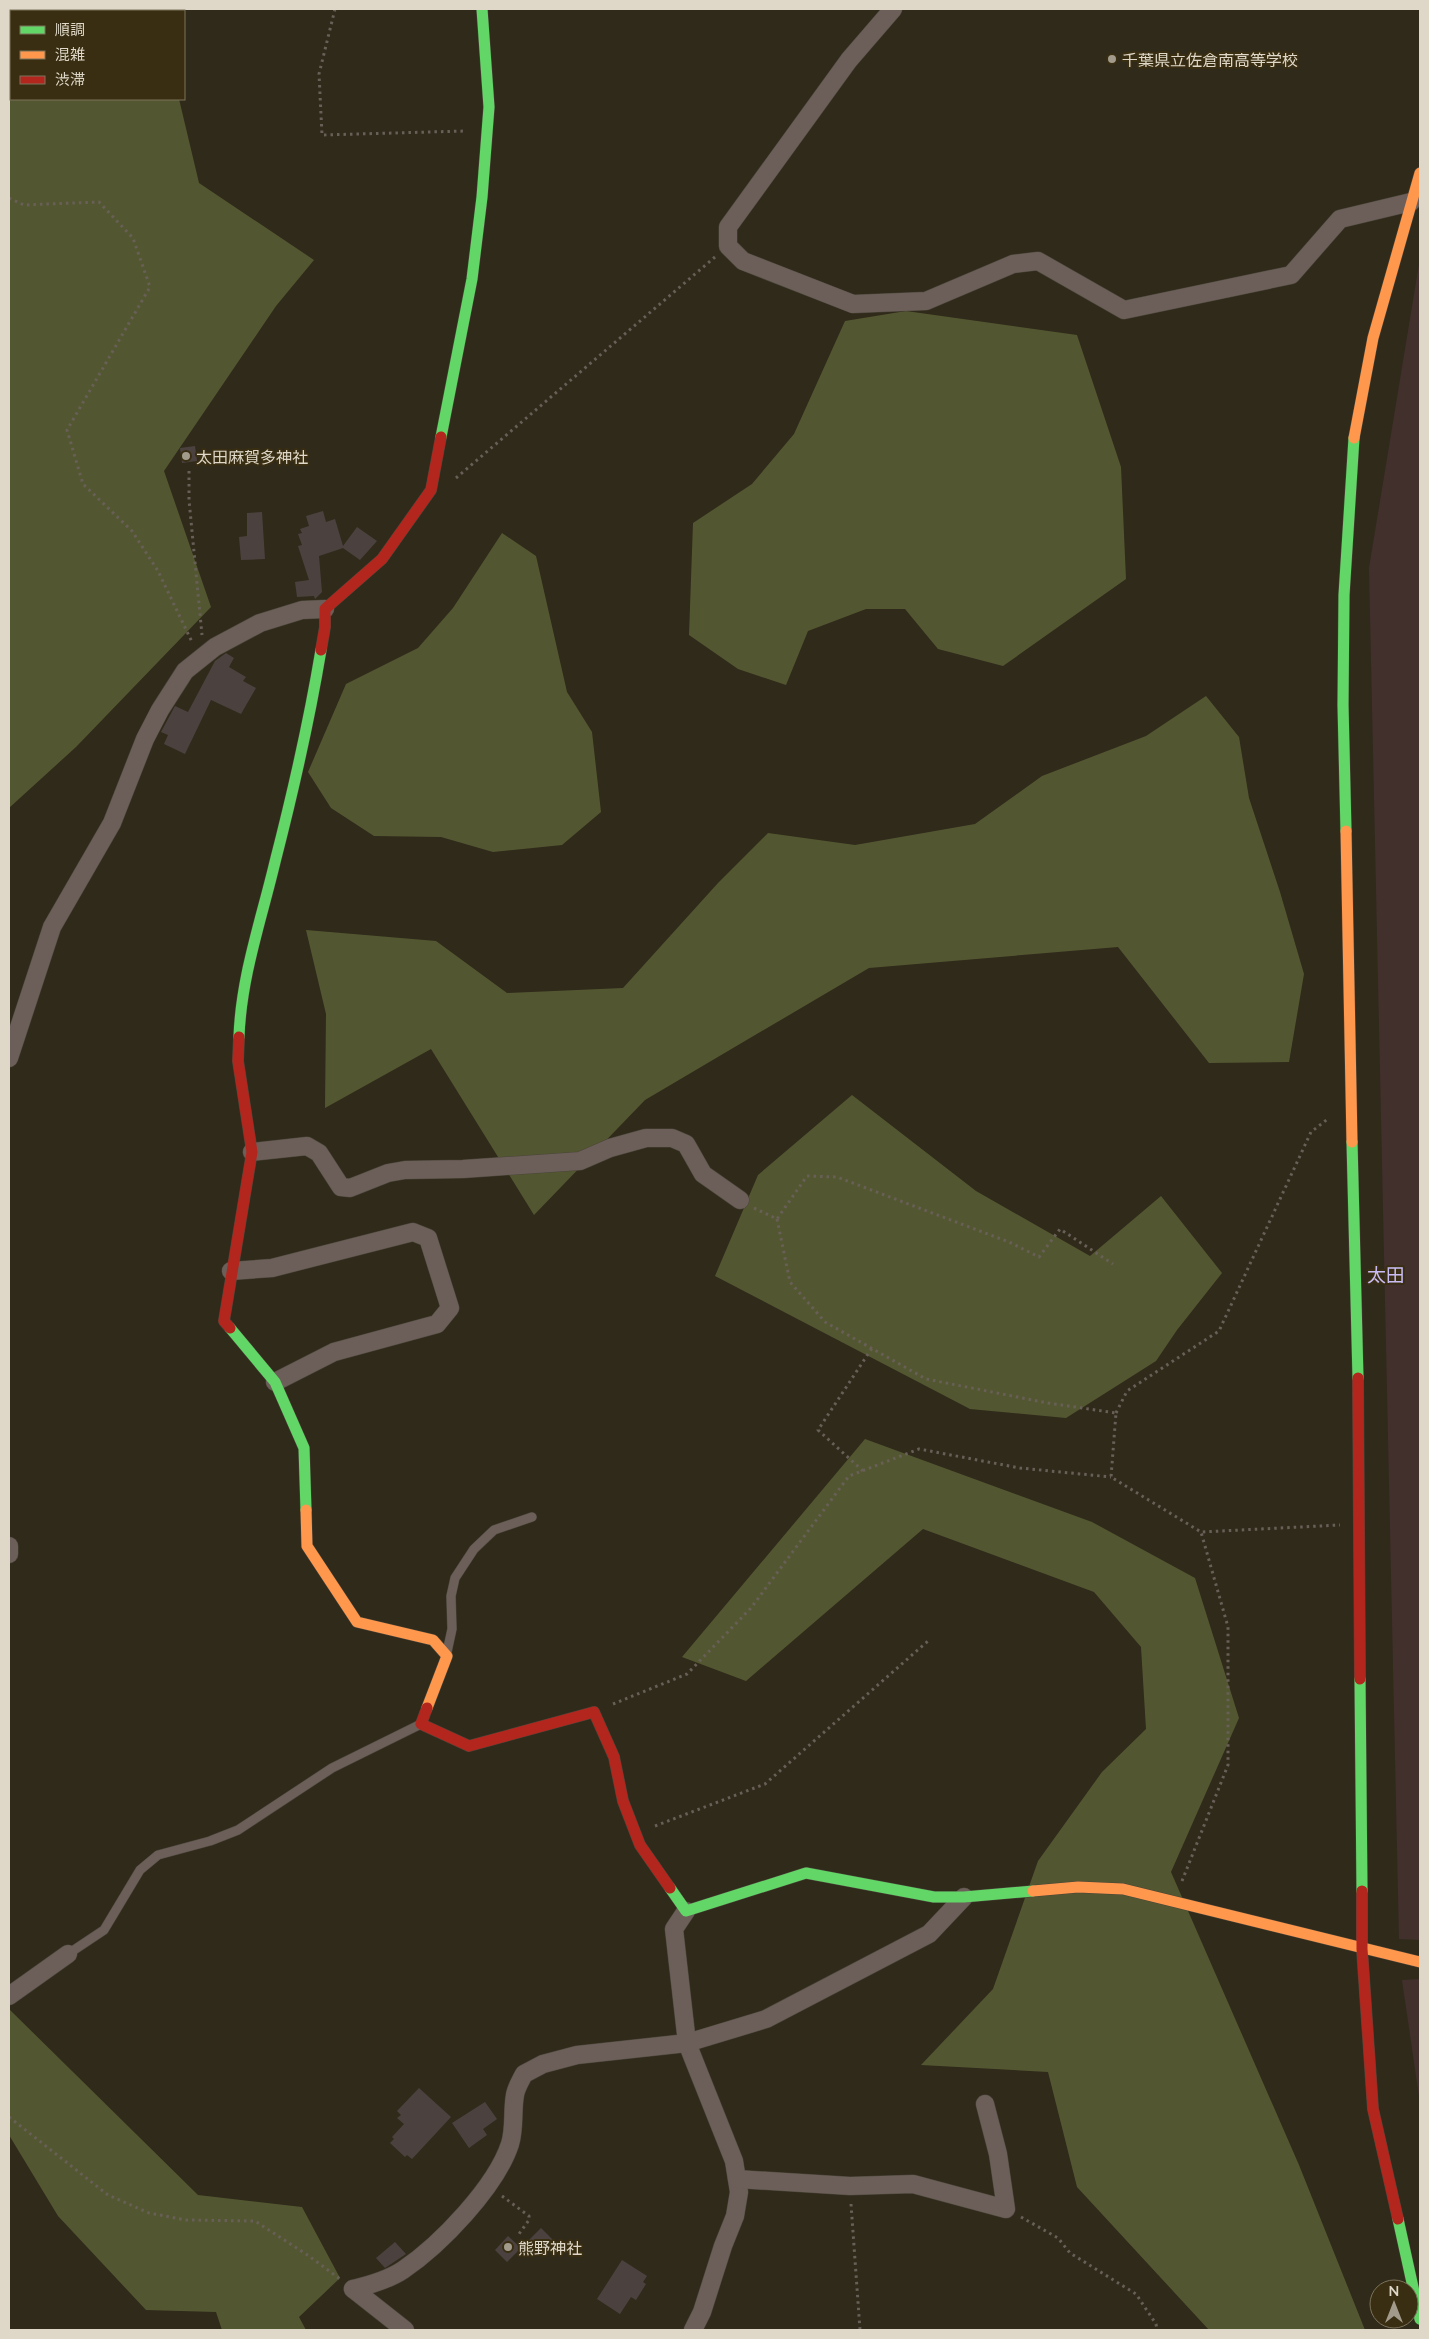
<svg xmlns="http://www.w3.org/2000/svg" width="1429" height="2339" font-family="Lato,'Noto Sans JP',sans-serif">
	<rect width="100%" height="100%" fill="#302a1b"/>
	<g fill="#42302d">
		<path d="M1420,258V1940L1399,1939L1369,568Z"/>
		<path d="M1420,1979V2103L1402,1980Z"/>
	</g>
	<g fill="#535731">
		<path d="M9,9H166V11H11V99H179L199,183L314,260L276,306L164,471L211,607L76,747L9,808Z"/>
		<path d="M906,311L1077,335L1121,467L1126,579L1003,666L938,649L905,609H866L808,631L786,685L738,669L689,635L693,523L752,484L794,434L845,321Z"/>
		<path d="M502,533L536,556L567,692L592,732L601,812L562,845L493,852L441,837L374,836L331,808L308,772L346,684L418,648L453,608Z"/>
		<path d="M1206,696L1239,737L1249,798L1280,892L1304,974L1289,1062L1209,1063L1118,947L869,968L645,1100L534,1215L431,1049L325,1108L326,1014L306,930L436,941L507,993L623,988L718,883L768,833L855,845L975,824L1042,776L1146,736Z"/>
		<path d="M852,1095L976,1191L1090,1256L1161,1196L1222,1273L1177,1330L1156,1361L1066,1418L970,1409L715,1276L758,1175Z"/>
		<path d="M865,1439L1092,1522L1195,1578L1239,1718L1171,1872L1299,2165L1365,2330H1209L1077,2187L1048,2072L921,2065L993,1989L1038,1861L1102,1772L1146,1729L1141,1647L1094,1592L923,1529L746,1681L682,1657Z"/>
		<path d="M9,2009L198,2195L302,2207L340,2278L299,2317L306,2330H222L216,2312L146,2310L58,2216L9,2135Z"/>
	</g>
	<g fill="#4b423f">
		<path d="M195,446L197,461L182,463L180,448Z"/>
		<path d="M323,511L326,522L335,519L343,546L357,527L377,541L360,560L343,548L319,556L322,592L315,599L314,596L297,597L295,582L309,580L298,546L302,545L298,534L302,533L300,529L309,526L306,516Z"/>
		<path d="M262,512L265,559L241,560L239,537L247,536V513Z"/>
		<path d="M226,653L234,658L229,667L246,677L243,681L256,688L241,714L211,700L185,754L164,744L168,735L161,732L175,706L188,712L215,661Z"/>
		<path d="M419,2088L451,2117L412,2159L407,2155L405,2157L390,2143L394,2139L392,2137L404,2124L397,2118L401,2115L397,2111Z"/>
		<path d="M485,2102L497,2119L483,2129L487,2135L469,2148L452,2123Z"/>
		<path d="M541,2228L553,2240L538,2254L526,2243Z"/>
		<path d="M508,2236L521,2248L507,2262L495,2250Z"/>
		<path d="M395,2242L406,2254L385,2268L376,2258Z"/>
		<path d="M622,2260L647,2276L643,2282L646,2284L636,2300L631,2297L620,2314L597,2299Z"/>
	</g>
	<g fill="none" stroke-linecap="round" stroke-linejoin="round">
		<defs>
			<g id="lane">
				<path d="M447,1652L452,1629L451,1596L455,1578L474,1549L494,1530L532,1517"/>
				<path d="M68,1954L104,1930L140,1870L158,1855L210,1841L238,1830L332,1768L421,1724"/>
			</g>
			<g id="street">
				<path d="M893,9L849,60L728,227V246L743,261L853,304L926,301L1013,264L1038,261L1124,310L1291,275L1340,219L1411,202"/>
				<path d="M9,1058L52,927L112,823L145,739L160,710L185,671L215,647L260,623L302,610L325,609"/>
				<path d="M252,1152L307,1146L319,1153L341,1187L350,1188L388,1173L405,1170L463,1169L580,1161L610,1148L646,1138H672L686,1144L703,1174L740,1200"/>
				<path d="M231,1271L272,1268L413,1232L428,1238L450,1308L437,1324L334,1352L275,1382"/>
				<path d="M9,1546V1554"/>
				<path d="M686,1911L674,1929L687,2043L734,2161L739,2192L735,2216L723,2246L702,2312L693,2330"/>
				<path d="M9,1996L68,1954"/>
				<path d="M737,2179L850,2186L913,2184L1006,2209L998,2154L985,2104"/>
				<path d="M353,2289C370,2285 388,2280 403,2270C440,2245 496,2187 510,2144C515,2128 512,2111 515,2095C516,2088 521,2080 524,2074L543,2064L577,2055L687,2043L766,2019L929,1934L964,1897"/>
				<path d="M353,2289L405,2330"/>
			</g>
			<g id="fast">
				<path d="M441,437L472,279L482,197L489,107L482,9"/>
				<path d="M1346,831L1343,705L1344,595L1354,438"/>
				<path d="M239,1037C241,977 261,921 275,862C293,792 309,722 321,650"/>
				<path d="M1352,1142L1358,1378"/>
				<path d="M230,1328L275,1382L304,1448L306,1510"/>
				<path d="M1360,1679L1362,1891"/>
				<path d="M670,1888L686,1911L806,1873L934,1897H964L1033,1891"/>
				<path d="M1398,2219L1420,2319"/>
			</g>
			<g id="slow">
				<path d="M1354,438L1373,338L1420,173"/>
				<path d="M1346,831L1352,1142"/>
				<path d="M306,1510L307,1546L357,1622L433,1640L447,1656L427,1708"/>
				<path d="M1033,1891L1078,1887L1123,1889L1420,1962"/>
			</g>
			<g id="jam">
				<path d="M321,650L325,627V609L382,559L431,490L441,437"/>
				<path d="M230,1328L224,1321L252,1152L238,1061L239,1037"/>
				<path d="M1358,1378L1360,1679"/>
				<path d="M427,1708L421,1724L469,1746L594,1712L614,1757L623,1801L640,1845L670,1888"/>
				<path d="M1362,1891V1949L1373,2109L1398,2219"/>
			</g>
		</defs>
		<use href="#lane" stroke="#4a4538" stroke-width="10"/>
		<use href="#street" stroke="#4a4538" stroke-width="19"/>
		<use href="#fast" stroke="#4a4538" stroke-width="12"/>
		<use href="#slow" stroke="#4a4538" stroke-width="12"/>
		<use href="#jam" stroke="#4a4538" stroke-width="12"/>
		<g stroke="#685f57" stroke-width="3" stroke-dasharray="2.5 4" stroke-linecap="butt">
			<path d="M335,9L319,74L322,135L465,131"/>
			<path d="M9,198L24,205L99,202L133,238L150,287L67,430L83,484L132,531L158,571L192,642"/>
			<path d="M189,471V500L202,635"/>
			<path d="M456,478L715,257"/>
			<path d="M754,1208L777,1219L807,1176L837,1177L1009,1242L1039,1257L1060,1229L1113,1264"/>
			<path d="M777,1219L790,1282L825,1322L926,1379L1048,1403L1116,1413L1111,1477L1201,1532L1340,1525"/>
			<path d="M1116,1413L1127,1391L1219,1331L1311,1132L1329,1118"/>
			<path d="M863,1471L818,1430L872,1348"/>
			<path d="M613,1704L687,1674L751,1608L849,1476L919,1449L1020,1468L1111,1477"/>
			<path d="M655,1826L765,1784L928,1641"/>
			<path d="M1182,1881L1228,1765V1627L1201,1532"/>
			<path d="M9,2117L108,2195L149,2213L186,2220L255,2221L309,2256L340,2279"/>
			<path d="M502,2196L529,2216V2220L519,2234"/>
			<path d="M851,2204L860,2330"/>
			<path d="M1021,2217L1058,2238L1070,2253L1136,2294L1156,2324L1157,2330"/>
		</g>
		<use href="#lane" stroke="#6c5f5a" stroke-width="9"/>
		<use href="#street" stroke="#6c5f5a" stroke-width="18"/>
		<use href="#fast" stroke="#63d668" stroke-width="11"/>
		<use href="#slow" stroke="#ff974d" stroke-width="11"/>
		<use href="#jam" stroke="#b3261e" stroke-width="11"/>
	</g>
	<g fill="#a29b8b" stroke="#392e12" stroke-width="2">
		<circle cx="1112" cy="59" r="5"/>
		<circle cx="186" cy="456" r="5"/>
		<circle cx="508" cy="2247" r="5"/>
	</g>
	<g text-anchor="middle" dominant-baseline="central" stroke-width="4" stroke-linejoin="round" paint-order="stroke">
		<g font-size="16" fill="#dfd8c8" stroke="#392e12" text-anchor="start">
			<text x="1122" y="59">千葉県立佐倉南高等学校</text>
			<text x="196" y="456">太田麻賀多神社</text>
			<text x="518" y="2247">熊野神社</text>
		</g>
		<g font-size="19" fill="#c9bcf4" stroke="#392e12">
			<text x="1386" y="1274">太田</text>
		</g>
	</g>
	<rect width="1429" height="2339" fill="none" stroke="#dfd8c8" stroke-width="20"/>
	<rect x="10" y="10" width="175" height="90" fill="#392e12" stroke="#7b725b"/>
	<rect x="20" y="26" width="25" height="8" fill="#63d668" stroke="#7b725b"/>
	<text x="55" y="35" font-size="15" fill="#dfd8c8">順調</text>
	<rect x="20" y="51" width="25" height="8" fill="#ff974d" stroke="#7b725b"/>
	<text x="55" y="60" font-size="15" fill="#dfd8c8">混雑</text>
	<rect x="20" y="76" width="25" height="8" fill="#b3261e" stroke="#7b725b"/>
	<text x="55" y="85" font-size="15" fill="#dfd8c8">渋滞</text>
	<g transform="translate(1394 2304)"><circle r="24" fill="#392e12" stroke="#7b725b"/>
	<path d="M0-4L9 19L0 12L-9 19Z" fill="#a29b8b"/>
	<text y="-8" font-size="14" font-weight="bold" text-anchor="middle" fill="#dfd8c8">N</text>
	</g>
</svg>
